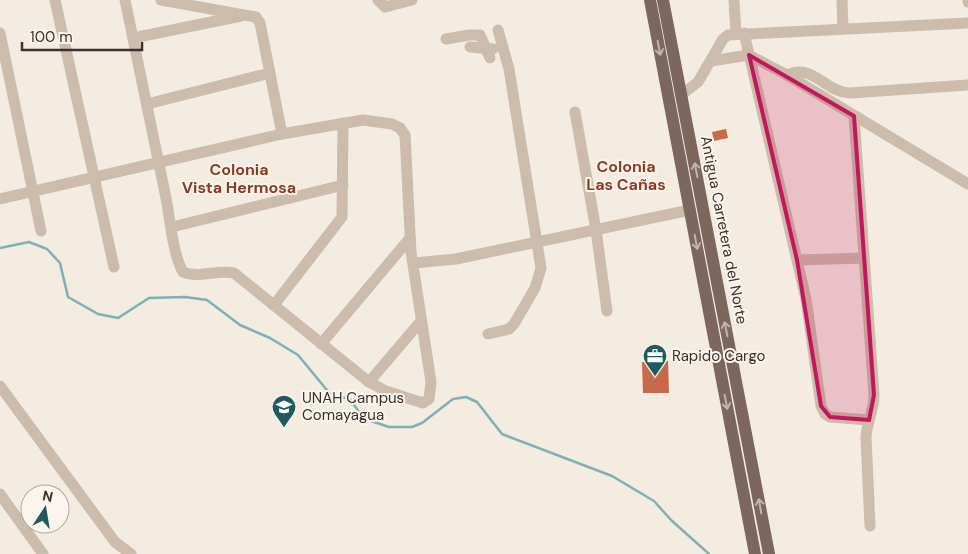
<svg xmlns="http://www.w3.org/2000/svg" width="968" height="554" font-family="'DM Sans',sans-serif">
	<rect width="100%" height="100%" fill="#f4ebe1"/>
	<g fill="none" stroke-linecap="round" stroke-linejoin="round">
		<path stroke="#7fb0b2" stroke-width="2.5" d="M0,248L29,242L47,249L60,263L68,297L98,314L118,318L149,298L185,297L207,300L240,325L270,338L298,355L331,395L350,399L359,412L371,421L389,427H412L422,423L453,399L466,397L477,402L502,434L612,476L654,501L671,520L709,554"/>
	</g>
	<g fill="#c8694b">
		<path d="M726,129L728,138L714,141L712,132Z"/>
		<path d="M668,361L669,393H643L642,362Z"/>
	</g>
	<g fill="none" stroke-linecap="round" stroke-linejoin="round">
		<g stroke="#cdbbac" stroke-width="11">
			<path d="M55,0L114,267"/>
			<path d="M161,0L256,17L260,23L282,134"/>
			<path d="M378,0L385,7L412,0"/>
			<path d="M734,0L736,34"/>
			<path d="M842,0L843,29"/>
			<path d="M968,0V2"/>
			<path d="M0,33L41,231"/>
			<path d="M744,33L806,299L821,406L825,414L830,417L869,420"/>
			<path d="M133,38L241,16"/>
			<path d="M446,39L469,35H480L490,58"/>
			<path d="M470,47L493,49"/>
			<path d="M711,61L749,55L787,75L968,184"/>
			<path d="M787,75C814,63 824,92 850,93L968,85"/>
			<path d="M681,95L698,82L723,39L728,35L968,23"/>
			<path d="M147,104L270,73"/>
			<path d="M575,112L596,230L607,311"/>
			<path d="M854,116L874,395C874,410 867,422 866,437L870,526"/>
			<path d="M0,199L282,134L363,120L392,124L400,128L405,135L411,252L431,382L429,399L423,403L386,391L369,382L234,273C217,269 199,279 183,272C173,255 170,219 166,198C152,132 139,66 125,0"/>
			<path d="M172,227L343,185"/>
			<path d="M797,260L864,258"/>
			<path d="M414,263L456,259L690,210"/>
			<path d="M274,305L342,217L343,123"/>
			<path d="M488,334L509,329L514,324L535,288L541,268L509,69L498,30"/>
			<path d="M321,344L410,238"/>
			<path d="M369,382L421,321"/>
			<path d="M0,386L115,542L131,554"/>
			<path d="M0,494L43,554"/>
		</g>
		<g stroke="#7d675c" stroke-width="12">
			<path d="M650,0L755,554"/>
			<path d="M663,0L769,554"/>
		</g>
	</g>
	<defs><path id="oneway-shaft" d="M-6 0H5M1.5-3L5.5 0L1.5 3" fill="none" stroke-width="1.6" stroke-linecap="round" stroke-linejoin="round" transform="scale(1.25)"/></defs>
	<g stroke="#c2b5ac">
		<use href="#oneway-shaft" transform="translate(659 48) rotate(79)"/>
		<use href="#oneway-shaft" transform="translate(696 170) rotate(-101)"/>
		<use href="#oneway-shaft" transform="translate(696 242) rotate(79)"/>
		<use href="#oneway-shaft" transform="translate(726 329) rotate(-101)"/>
		<use href="#oneway-shaft" transform="translate(726 402) rotate(79)"/>
		<use href="#oneway-shaft" transform="translate(760 506) rotate(-100)"/>
	</g>
	<path fill="#c2185b" fill-opacity="0.2" stroke="#c2185b" stroke-width="4" stroke-linejoin="round" d="M749,55L854,116L874,395L869,420L830,417L821,406L797,260Z"/>
	<defs>
		<symbol id="office-pin" viewBox="-11 -11 22 30"><path d="M0 17L-7.5 6A9.5 9.5 0 1 1 7.5 6Z" fill="#1f5a5e" stroke="#fbf5ee"/><path d="M-6-3h4V-5.5h4V-3h4V5H-6ZM-1-4.5V-3h2v-1.5ZM-6 0V1H6V0Z" fill="#fff"/></symbol>
		<symbol id="university-pin" viewBox="-11 -11 22 30"><path d="M0 17L-7.5 6A9.5 9.5 0 1 1 7.5 6Z" fill="#1f5a5e" stroke="#fbf5ee"/><path d="M0-5L7-2L0 1L-7-2ZM-4 1L0 2.5L4 1V4Q0 6-4 4Z" fill="#fff"/></symbol>
	</defs>
	<g fill-rule="evenodd">
		<use href="#office-pin" x="641" y="342" width="28" height="38"/>
		<use href="#university-pin" x="270" y="393" width="28" height="38"/>
	</g>
	<g text-anchor="middle" dominant-baseline="central" stroke-width="4" stroke-linejoin="round" paint-order="stroke">
		<g font-size="15" fill="#3b302b" stroke="#fbf5ee">
			<text transform="translate(724 230) rotate(79)">Antigua Carretera del Norte</text>
		</g>
		<g font-size="15" fill="#3b302b" stroke="#fbf5ee" text-anchor="start">
			<text x="672" y="356">Rapido Cargo</text>
			<text x="302" y="398">UNAH Campus<tspan x="302" dy="17">Comayagua</tspan></text>
		</g>
		<g font-size="16" font-weight="bold" fill="#8c3b22" stroke="#fbf5ee">
			<text x="626" y="166">Colonia<tspan x="626" dy="18">Las Cañas</tspan></text>
			<text x="239" y="169">Colonia<tspan x="239" dy="18">Vista Hermosa</tspan></text>
		</g>
	</g>
	<g transform="translate(45 509) rotate(12)"><circle r="24" fill="#fbf5ee" stroke="#aea6a0"/>
	<path d="M0-4L9 19L0 12L-9 19Z" fill="#1f5a5e"/>
	<text y="-8" font-size="14" font-weight="bold" text-anchor="middle" fill="#3b302b">N</text>
	</g>
	<path d="M22 42v8h120v-8" fill="none" stroke="#3b302b" stroke-width="2.5"/>
	<text x="30" y="42" font-size="15" fill="#3b302b" stroke="#fbf5ee" stroke-width="4" paint-order="stroke">100 m</text>
</svg>
